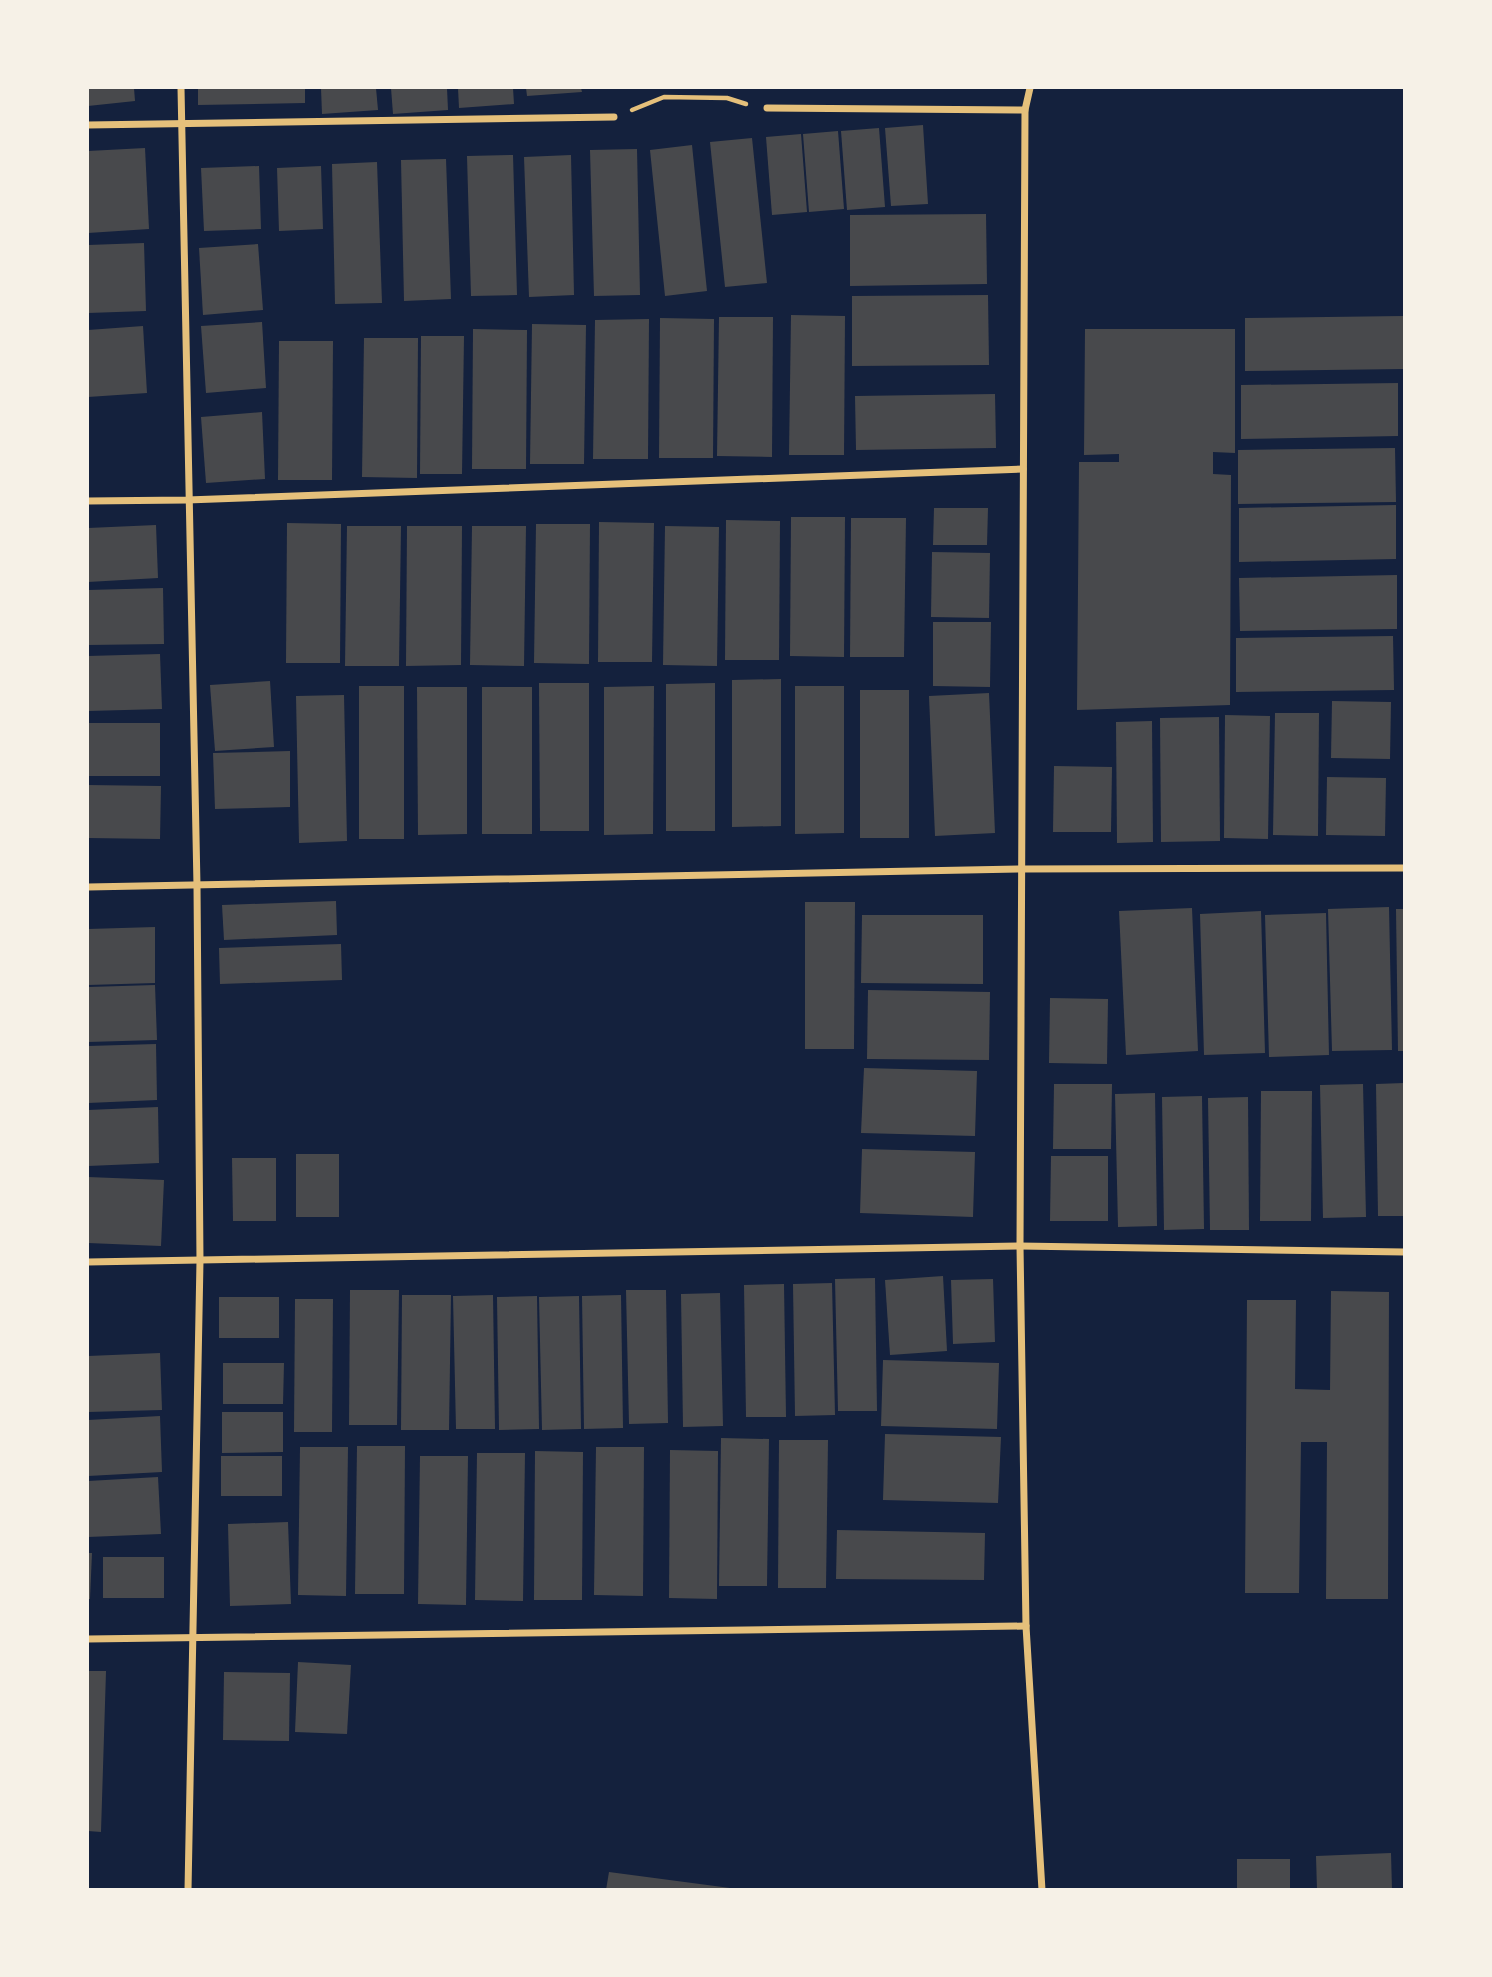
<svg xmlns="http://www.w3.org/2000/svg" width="1492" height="1977" font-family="'Noto Sans',sans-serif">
	<rect width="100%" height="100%" fill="#14213d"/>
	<g fill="#48494c">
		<path d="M88,88H134L135,101L88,106Z"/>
		<path d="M198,88H305V103L198,105Z"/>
		<path d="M321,88H376L378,110L322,114Z"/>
		<path d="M391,88H447L448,110L393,114Z"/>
		<path d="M458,88H513L514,104L459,108Z"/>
		<path d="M526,88H581L582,92L527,96Z"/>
		<path d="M923,125L928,204L891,206L885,128Z"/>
		<path d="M879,128L885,207L847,210L841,131Z"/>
		<path d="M838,131L844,209L809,212L803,134Z"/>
		<path d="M801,134L807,212L772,215L766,137Z"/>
		<path d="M752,138L767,283L725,287L710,142Z"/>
		<path d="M692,145L707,291L665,296L650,150Z"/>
		<path d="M145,148L149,229L88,233V151Z"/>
		<path d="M637,149L640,295L594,296L590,150Z"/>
		<path d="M513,155L517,295L471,296L467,156Z"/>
		<path d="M571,155L574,295L529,297L524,157Z"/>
		<path d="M446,159L451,299L404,301L401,160Z"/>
		<path d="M377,162L382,303L335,304L332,164Z"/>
		<path d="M259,166L261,229L204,231L201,168Z"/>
		<path d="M321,166L323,229L279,231L277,168Z"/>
		<path d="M986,214L987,284L850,286V215Z"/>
		<path d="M144,243L146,311L88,313V245Z"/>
		<path d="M258,244L263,310L203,315L199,248Z"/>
		<path d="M988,295L989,365L852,366V296Z"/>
		<path d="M791,315L845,316L844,455H789Z"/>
		<path d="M1403,316V369L1245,371V318Z"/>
		<path d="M719,317H773L772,457L717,456Z"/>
		<path d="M660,318L714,319L713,458H659Z"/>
		<path d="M649,319L648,459H593L595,320Z"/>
		<path d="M262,322L266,388L206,393L201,326Z"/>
		<path d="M532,324L586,325L584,464H530Z"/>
		<path d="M143,326L147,393L88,397V330Z"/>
		<path d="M473,329L527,330L526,469H472Z"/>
		<path d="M1085,329H1235V453L1213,452V474L1231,475L1230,705L1077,710L1079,462H1119V454L1084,455Z"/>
		<path d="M421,336H464L462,474H420Z"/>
		<path d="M364,338H418L417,478L362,477Z"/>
		<path d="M279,341H333L332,480H278Z"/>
		<path d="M1398,383V436L1241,439V385Z"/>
		<path d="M995,394L996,448L856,450L855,396Z"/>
		<path d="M262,412L265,479L206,483L201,417Z"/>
		<path d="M1395,448L1396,502L1238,504V450Z"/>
		<path d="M1396,505V559L1239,562V508Z"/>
		<path d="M934,508H988L987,545H933Z"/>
		<path d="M791,517H845L844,657L790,656Z"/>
		<path d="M851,518H906L904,657H850Z"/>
		<path d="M726,520L780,521L779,660H725Z"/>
		<path d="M599,522L654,523L652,662H598Z"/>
		<path d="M287,523L341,524L340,663H286Z"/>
		<path d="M536,524H590L589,664L534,663Z"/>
		<path d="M156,525L158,578L88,582V528Z"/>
		<path d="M347,526H401L399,666H345Z"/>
		<path d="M407,526H462L461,665L406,666Z"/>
		<path d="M472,526H526L524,666L470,665Z"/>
		<path d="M665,526L719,527L717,666L663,665Z"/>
		<path d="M932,552L990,553L989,618L931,617Z"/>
		<path d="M1397,575V629L1240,631L1239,578Z"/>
		<path d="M163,588L164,644L88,645V590Z"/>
		<path d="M933,622H991L990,687L933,686Z"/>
		<path d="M1393,636L1394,690L1236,692V638Z"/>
		<path d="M160,654L162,709L88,711V656Z"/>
		<path d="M781,679V826L732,827V680Z"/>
		<path d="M270,681L274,747L215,751L210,685Z"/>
		<path d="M539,683H589V831H540Z"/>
		<path d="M715,683V831H666V684Z"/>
		<rect x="359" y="686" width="45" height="153"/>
		<path d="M654,686L653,834L604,835V687Z"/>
		<path d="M795,686H844V833L795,834Z"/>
		<path d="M417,687H467V834L418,835Z"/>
		<rect x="482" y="687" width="50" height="147"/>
		<rect x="860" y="690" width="49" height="148"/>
		<path d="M989,693L995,833L935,836L929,696Z"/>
		<path d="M344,695L347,841L299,843L296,696Z"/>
		<path d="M1332,701L1391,702L1390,759L1331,758Z"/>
		<path d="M1275,713H1319L1318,836L1273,835Z"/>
		<path d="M1225,715L1270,716L1268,839L1224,838Z"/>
		<path d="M1219,717L1220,841L1161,842L1160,718Z"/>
		<path d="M1152,721L1153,842L1117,843L1116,722Z"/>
		<rect x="88" y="723" width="72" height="53"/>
		<path d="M290,751V807L215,809L213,753Z"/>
		<path d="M1054,766L1112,767L1111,832H1053Z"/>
		<path d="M1327,777L1386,778L1385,836L1326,835Z"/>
		<path d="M88,785L161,786L160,839L88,838Z"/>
		<path d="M336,901L337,935L224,940L222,905Z"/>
		<path d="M805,902H855L854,1049H805Z"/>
		<path d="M1389,907L1392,1050L1332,1051L1328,909Z"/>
		<path d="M1192,908L1198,1051L1126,1055L1119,911Z"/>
		<path d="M1396,909H1404V1051H1398Z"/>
		<path d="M1261,911L1265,1053L1204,1055L1200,914Z"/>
		<path d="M1326,913L1329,1055L1269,1057L1265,915Z"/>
		<path d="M862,915H983V984L861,983Z"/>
		<path d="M155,927V983L88,985V929Z"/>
		<path d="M341,944L342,980L220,984L219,948Z"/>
		<path d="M155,985L157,1040L88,1042V987Z"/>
		<path d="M868,990L990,992L989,1060L867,1059Z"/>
		<path d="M1050,998L1108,999L1107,1064L1049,1063Z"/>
		<path d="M156,1044L157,1100L88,1103V1046Z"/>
		<path d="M864,1068L977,1071L975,1136L861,1133Z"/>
		<path d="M1404,1083V1216H1378L1376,1084Z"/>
		<path d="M1054,1084H1112L1111,1149H1053Z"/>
		<path d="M1363,1084L1366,1217L1323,1218L1320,1085Z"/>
		<path d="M1261,1091H1312L1311,1221H1260Z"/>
		<path d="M1155,1093L1157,1226L1118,1227L1115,1094Z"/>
		<path d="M1202,1096L1204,1229L1164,1230L1162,1097Z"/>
		<path d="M1248,1097L1249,1230H1210L1208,1098Z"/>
		<path d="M158,1107L159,1163L88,1166V1110Z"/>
		<path d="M862,1149L975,1152L973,1217L860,1213Z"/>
		<rect x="296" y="1154" width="43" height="63"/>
		<path d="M1051,1156H1108V1221H1050Z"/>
		<path d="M232,1158H276V1221H233Z"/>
		<path d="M88,1177L164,1180L161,1246L88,1243Z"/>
		<path d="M943,1276L947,1351L890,1355L885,1280Z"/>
		<path d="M875,1278L877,1411H838L835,1279Z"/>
		<path d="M993,1279L995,1342L953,1344L951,1280Z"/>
		<path d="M832,1283L835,1415L795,1416L793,1284Z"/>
		<path d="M784,1284L786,1417H746L744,1285Z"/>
		<path d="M350,1290H399L397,1425H349Z"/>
		<path d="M626,1290H666L668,1423L629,1424Z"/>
		<path d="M1331,1291L1389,1292L1388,1599H1326L1327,1442H1301L1299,1593H1245L1247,1300H1296L1295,1389L1330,1390Z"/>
		<path d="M720,1293L723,1426L683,1427L681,1294Z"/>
		<path d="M402,1295H451L449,1430H401Z"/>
		<path d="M493,1295L495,1429H456L453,1296Z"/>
		<path d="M621,1295L623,1428L584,1429L582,1296Z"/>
		<path d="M537,1296L539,1429L499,1430L497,1297Z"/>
		<path d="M579,1296L581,1429L542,1430L539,1297Z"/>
		<rect x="219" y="1297" width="60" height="41"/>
		<path d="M295,1299H333L332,1432H294Z"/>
		<path d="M160,1353L162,1410L88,1412V1356Z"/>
		<path d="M883,1360L999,1363L997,1429L881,1426Z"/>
		<path d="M223,1363H284L283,1404H223Z"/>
		<path d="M222,1412H283V1452L222,1453Z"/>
		<path d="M160,1416L162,1472L88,1476V1420Z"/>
		<path d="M885,1434L1001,1437L998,1503L883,1500Z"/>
		<path d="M721,1438L769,1439L767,1586H719Z"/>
		<path d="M779,1440H828L826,1588H778Z"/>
		<path d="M357,1446H405L404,1594H355Z"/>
		<path d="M300,1447H348L346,1596L298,1595Z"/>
		<path d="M596,1447H644L643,1596L594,1595Z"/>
		<path d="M670,1450L718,1451L717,1599L669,1598Z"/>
		<path d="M535,1451L583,1452L582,1600H534Z"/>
		<path d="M477,1453H525L523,1601L475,1600Z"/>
		<rect x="221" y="1456" width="61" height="40"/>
		<path d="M420,1456H468L466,1605L418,1604Z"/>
		<path d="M158,1477L161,1534L88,1537V1481Z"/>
		<path d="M288,1522L291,1604L230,1606L228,1524Z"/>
		<path d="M837,1530L985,1533L984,1580L836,1579Z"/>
		<path d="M88,1553H92L90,1599H88Z"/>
		<rect x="103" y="1557" width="61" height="41"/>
		<path d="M298,1662L351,1665L347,1734L295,1732Z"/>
		<path d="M88,1671H106L101,1832L88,1831Z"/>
		<path d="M224,1672L290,1673L289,1741L223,1740Z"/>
		<path d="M1391,1853L1392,1890H1317L1316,1856Z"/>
		<rect x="1237" y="1859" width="53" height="31"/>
		<path d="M609,1872L730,1888V1890H606Z"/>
	</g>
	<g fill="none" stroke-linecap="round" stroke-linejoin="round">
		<path stroke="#e5c07b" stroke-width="4.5" d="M632,110L664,97L727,98L746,104"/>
		<g stroke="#e5c07b" stroke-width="7">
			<path d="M181,88L197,886L200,1261L188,1890"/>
			<path d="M1030,88L1025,110L1020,1246L1026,1626L1042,1890"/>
			<path d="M767,108L1025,110"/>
			<path d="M88,125L614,117"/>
			<path d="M88,501L187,500L1023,469"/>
			<path d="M88,887L1022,869L1404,868"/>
			<path d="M88,1262L1020,1246L1404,1252"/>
			<path d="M88,1639L1026,1626"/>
		</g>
	</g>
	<rect width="1492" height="1977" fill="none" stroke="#f6f1e7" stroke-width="178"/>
</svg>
